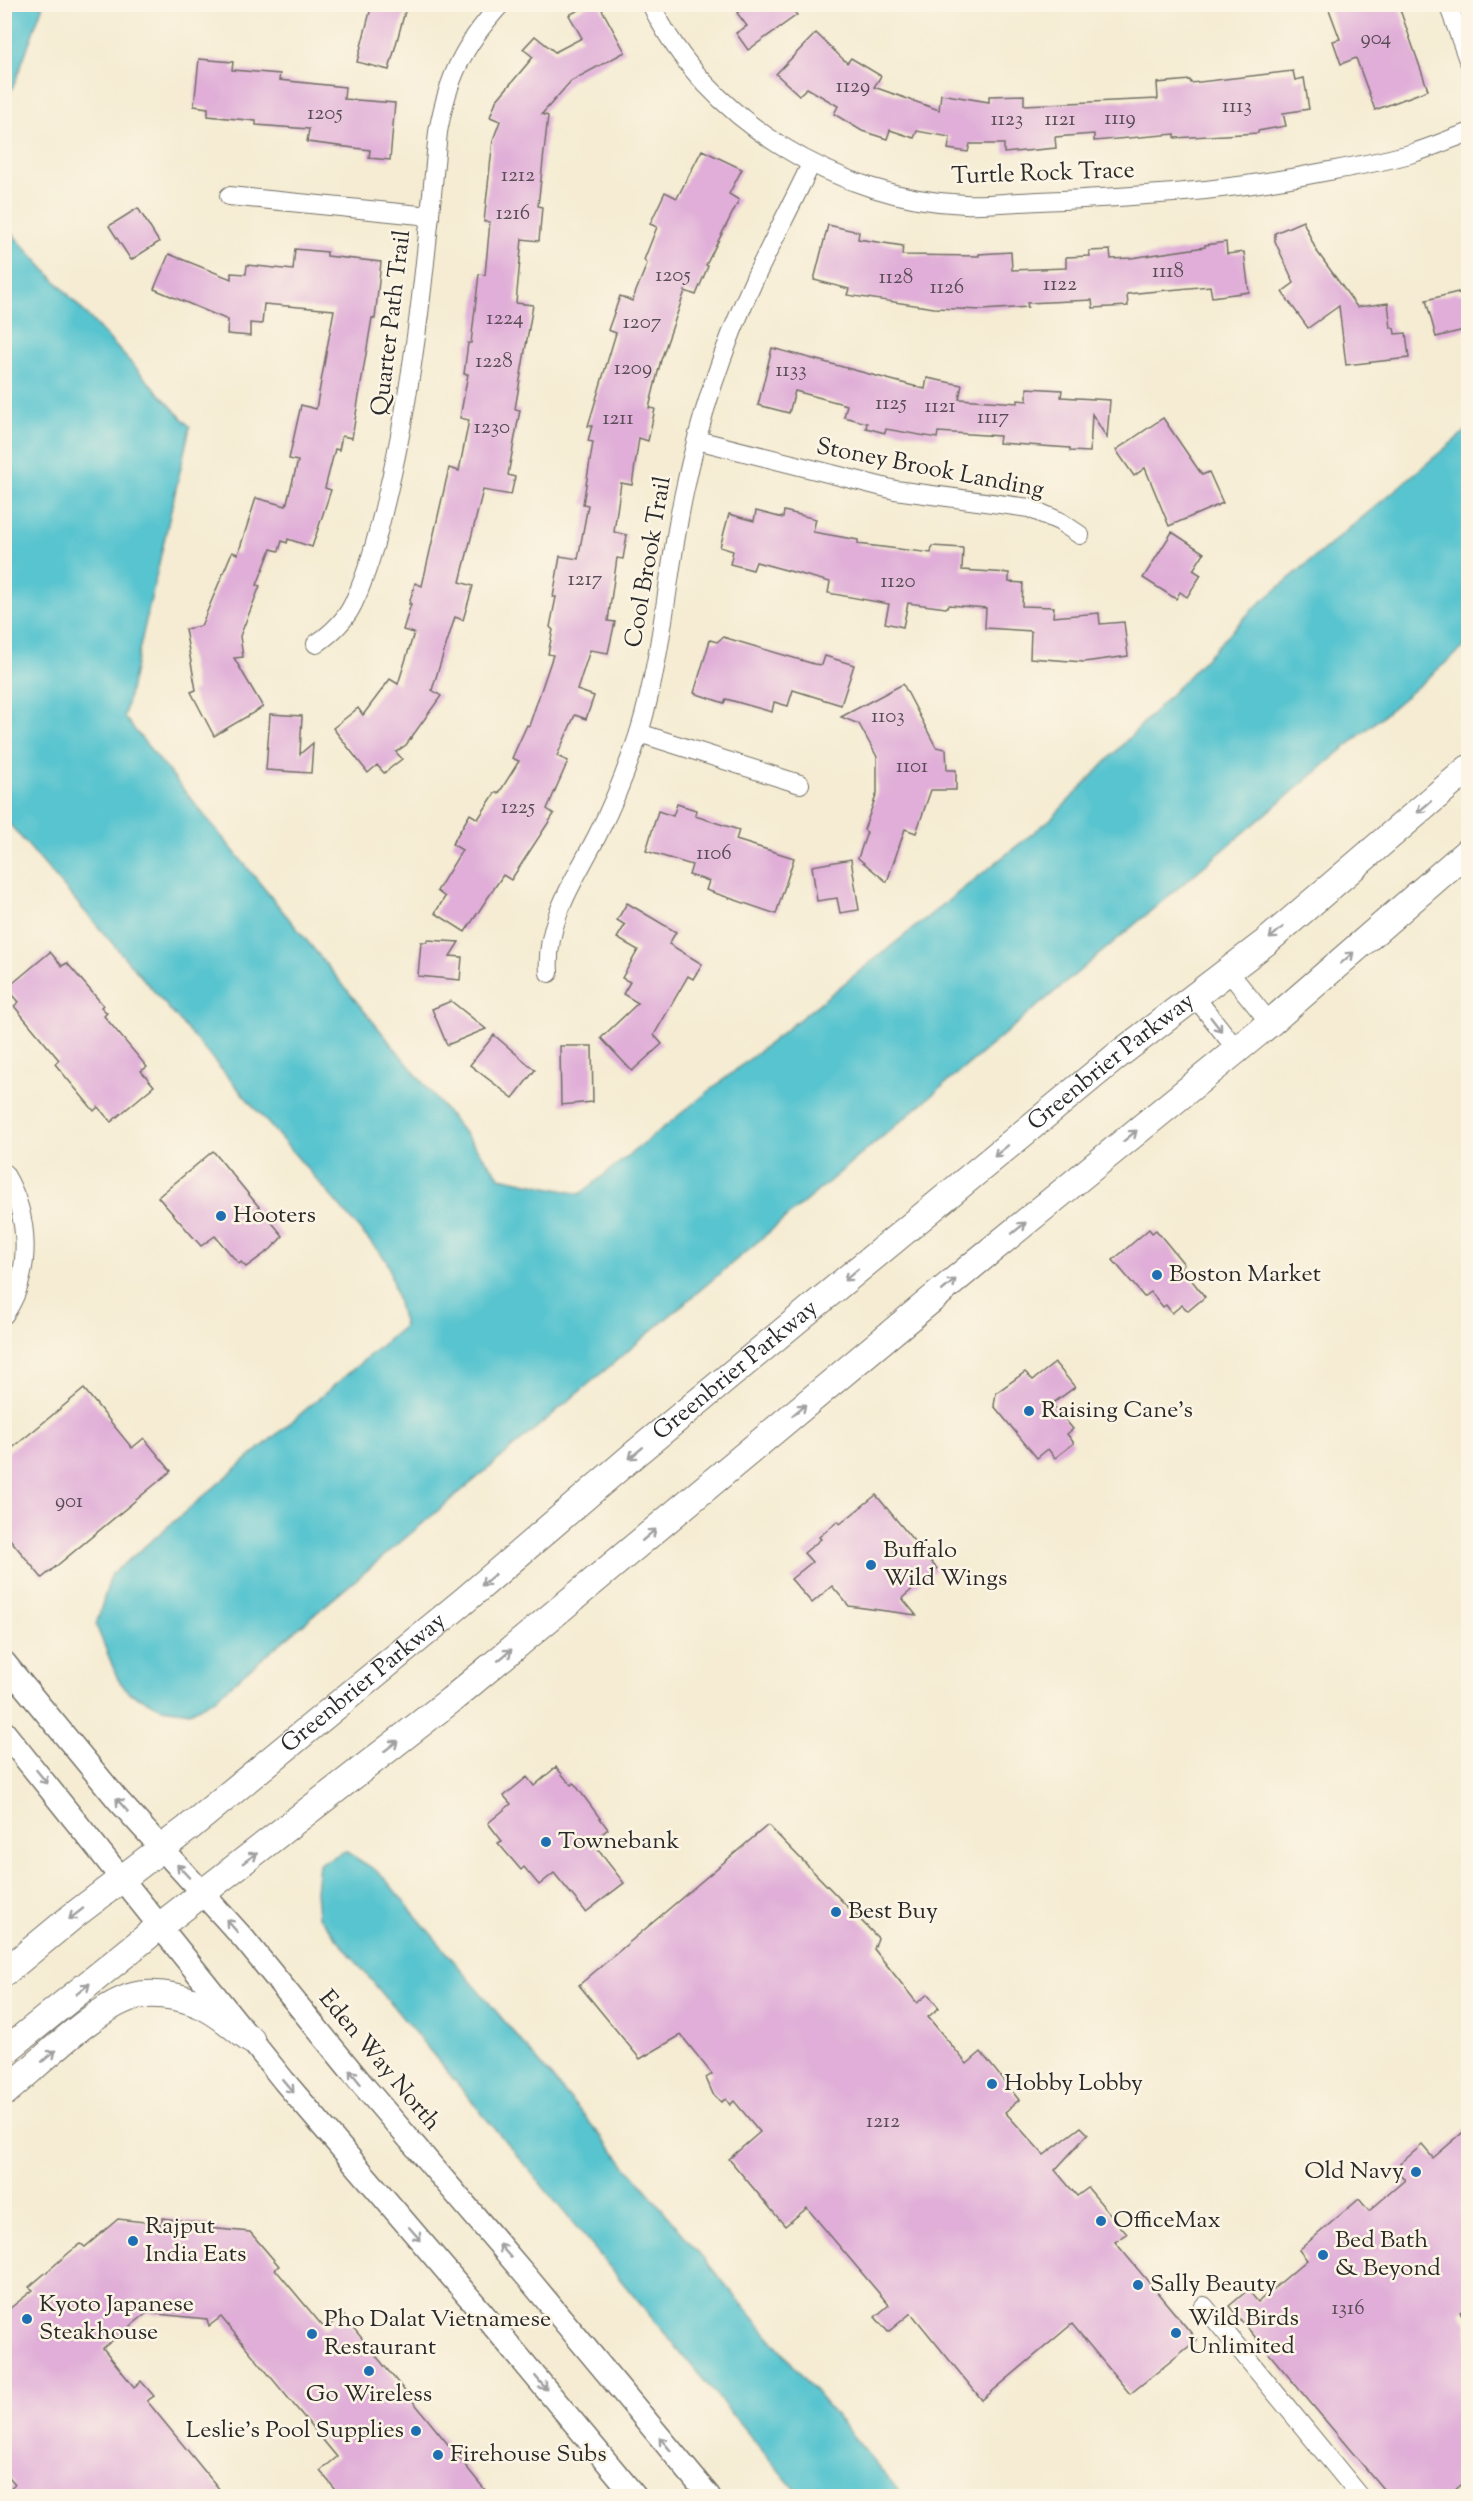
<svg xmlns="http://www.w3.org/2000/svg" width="1473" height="2501" font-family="'Sorts Mill Goudy',serif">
	<rect width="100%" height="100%" fill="#fcf5e5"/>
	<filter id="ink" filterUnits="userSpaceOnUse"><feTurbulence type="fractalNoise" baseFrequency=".0167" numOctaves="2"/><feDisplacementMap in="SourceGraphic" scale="12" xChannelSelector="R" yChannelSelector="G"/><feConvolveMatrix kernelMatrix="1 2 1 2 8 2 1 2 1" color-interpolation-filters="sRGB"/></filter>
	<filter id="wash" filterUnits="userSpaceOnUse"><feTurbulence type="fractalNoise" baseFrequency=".008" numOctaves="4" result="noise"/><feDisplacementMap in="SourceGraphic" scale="24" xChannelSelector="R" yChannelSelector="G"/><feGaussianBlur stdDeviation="1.35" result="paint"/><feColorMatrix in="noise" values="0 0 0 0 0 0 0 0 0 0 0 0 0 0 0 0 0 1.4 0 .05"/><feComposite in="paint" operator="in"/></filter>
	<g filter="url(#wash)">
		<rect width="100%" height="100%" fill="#f5ecd3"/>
		<g fill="#58c4cf" stroke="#42787d" stroke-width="1.5">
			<path d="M5,4L43,5L14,85L5,99Z"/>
			<path d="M4,225L190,427L124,717L500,1177L580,1194L1052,818L1253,609L1468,429V644L214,1699L190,1712L162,1708L128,1692L118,1679L96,1625L111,1575L404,1326L387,1261L5,819Z"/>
			<path d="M345,1851L380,1873L903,2496H800L318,1916L316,1891L319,1864Z"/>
		</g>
		<g id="blocks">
			<g fill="#e0aed8">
				<path d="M372,4H407L389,70L357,62Z"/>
				<path d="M590,4H599L625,52L571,81L542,114L548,116L538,206L542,207L539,241L522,239L516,303L533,305L515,409L520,410L508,475L515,477L511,495L483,490L460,582L473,586L463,620L455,617L432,690L441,696L406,745L396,752L402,759L384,773L377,765L368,773L333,728L358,708L363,715L390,679L398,684L414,633L403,630L411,604H409L415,583L422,586L449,468L459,471L469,420L460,418L468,374H464L468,343H471L479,274L485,275L490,222H484L486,203L493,140L500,121L490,117L496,101L533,57L523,49L535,36L555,52L582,38L569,15Z"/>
				<path d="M749,4H786L797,15L748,50L736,33L747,26L737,13Z"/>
				<path d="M1327,4H1398L1428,90L1375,110L1356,58L1341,64L1333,41L1340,39Z"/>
				<path d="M816,33L847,63L851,58L881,76L874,87L939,110L941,94L989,102V96L1024,95V105L1158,99L1157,83L1190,80L1191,83L1293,71L1295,80L1304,78L1309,109L1283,113L1286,126L1258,131V133L1175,138V134L1094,141V134L1055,137L1056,148L1004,153V144H970L968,152L948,149L950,137L917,131L914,138L890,130L887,139L862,131L834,114L838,106L807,88L799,95L776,74Z"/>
				<path d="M199,59L233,62L232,70L280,74L279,80L345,87L344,99L395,103L390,160L369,158L370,150L307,142L309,129L256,125V121L208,116V108L194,106Z"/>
				<path d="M702,150L742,169L729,194L739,200L706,265L708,266L696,295L685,291L661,360L649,408L655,409L648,441L639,438L632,485L621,483L614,532L627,535L623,559L617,558L608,621L615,622L608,653L590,650L577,690L594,696L586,719L575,715L557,756L568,761L547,809L554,814L511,880L503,875L465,932L435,913L445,897L437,891L462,850L452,844L470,814L478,819L495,793H499L519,761L512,758L527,725L529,726L553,655L548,654L553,630L550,627L556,597H553L560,556L578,559L588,505L583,504L593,442L588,441L592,426H588L616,333L608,330L620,296L632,301L647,264L644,260L657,227L650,224L665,192L677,198Z"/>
				<path d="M138,208L159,242L131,260L109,226Z"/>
				<path d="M1303,221L1316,250L1357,307L1388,303L1391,328H1394L1395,334L1406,333L1409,358L1346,365L1339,306L1308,328L1282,292L1294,283L1275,241V233Z"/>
				<path d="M828,225L859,232L858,239L903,246L902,255L979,256V254L1011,252L1012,270L1066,268V257L1090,256L1089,251L1110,250L1111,259L1131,258L1205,247V245L1226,242L1227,254L1244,252L1249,292L1212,297L1210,286L1127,294L1128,306L1093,308L1092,300L1027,303L1028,307L982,310L934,308L847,295L849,289L814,280Z"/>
				<path d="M295,249L327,252V256L381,262L375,319L372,318L352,438L342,436L339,450L335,449L325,488L331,490L312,547L288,539L287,543L282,541L279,551L271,549L257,585L260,586L240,636L243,657L234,658L263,707L214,736L191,692L196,690L185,629L201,626L232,552L238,554L256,498L286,506L298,461L289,459L301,405L316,409L334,310L264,304L262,324L250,323V336L227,334L228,320L154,289L169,254L231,279V273L246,274L247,265L293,270Z"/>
				<path d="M1458,292V294L1468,292V329L1436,337L1426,300Z"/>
				<path d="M772,348L925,389L927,378L962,385L959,399L1018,403V400L1027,401V388L1062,390L1061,397L1110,400L1107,438L1092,414L1090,452L1070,451V448L999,443L1000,436L938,432L937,438L886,429L885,433L866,428L867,423L844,417L847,405L795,391L789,413L758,405Z"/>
				<path d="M1163,418L1202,475L1209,472L1223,503L1169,526L1145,468L1134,476L1116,450Z"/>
				<path d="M756,511L783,518L784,511L816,519L813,532L858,540V544L931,553L932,546L963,548L962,570L1009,573V582L1023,583L1022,606L1054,607L1053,617L1099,613L1100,624L1124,622L1128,656L1084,662L1030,658L1031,631L985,628L986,608L949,605L946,608L908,603L903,627L885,623L889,604L828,593L830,582L756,562L753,570L730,564L733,551L720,547L729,514L754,521Z"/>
				<path d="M1172,532L1204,553L1193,570L1201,575L1187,597L1180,592L1176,599L1143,578Z"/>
				<path d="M723,637L814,664L822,665L825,656L854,665L841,705L793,690L788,706L774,702L772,712L726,699L724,703L694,693L710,640L717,642Z"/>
				<path d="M903,684L936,747L946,749L947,770H956V790H931L916,833L905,829L887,882L858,858L867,832L864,830L877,793V757L859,724L841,717Z"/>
				<path d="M270,714L302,716L300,754L313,743L311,773L266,770Z"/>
				<path d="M677,804L696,810L695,816L739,830L736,840L794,858L776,914L706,890L709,881L689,875L692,865L646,851L658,811L673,816Z"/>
				<path d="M851,859L859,910L840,913L837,898L817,901L812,866Z"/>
				<path d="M627,903L676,932L669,944L702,964L693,979L688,976L654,1035L662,1044L632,1071L601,1038L638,1003L623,994L630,982L622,978L638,950L617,938L625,925L617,920Z"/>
				<path d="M427,940L459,942L450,956L462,957L460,980L418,976L421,942H427Z"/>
				<path d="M50,952L62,966L67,963L103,1005L101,1007L107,1013L104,1016L147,1067L141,1071L154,1086L111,1122L98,1107L94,1111L55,1064L59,1060L14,1006L19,1002L7,988Z"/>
				<path d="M451,1001L486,1029L447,1045L432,1009Z"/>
				<path d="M494,1035L535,1070L513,1098L470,1065Z"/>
				<path d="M560,1046H592L593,1102L561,1105Z"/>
				<path d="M213,1151L283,1236L271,1249L246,1267L241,1262L239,1264L215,1236L201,1246L158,1197Z"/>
				<path d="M1149,1229L1152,1233L1156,1230L1184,1264L1181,1267L1205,1297L1188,1311L1182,1305L1172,1313L1166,1305L1163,1307L1151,1292L1144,1297L1113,1260Z"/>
				<path d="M1055,1363L1075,1387L1052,1404L1073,1429L1067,1434L1074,1443L1055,1458L1048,1449L1037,1458L994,1406L996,1393L1025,1372L1033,1380Z"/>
				<path d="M84,1389L132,1448L144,1438L171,1471L42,1578L4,1532V1455Z"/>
				<path d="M876,1495L937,1569L902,1598L916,1615L849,1606L832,1586L812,1603L791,1579L812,1562L804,1553L821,1539L819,1537L838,1521L840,1524Z"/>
				<path d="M556,1767L571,1785L574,1783L608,1829L592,1842L624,1883L586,1912L554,1873L539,1885L524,1867L521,1870L498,1843L502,1841L488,1823L511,1804L504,1796L527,1777L534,1786Z"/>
				<path d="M768,1825L878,1938L874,1949L917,2003L928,1994L939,2008L928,2017L967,2064L981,2052L1019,2100L1005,2112L1044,2155L1081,2127L1088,2134L1055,2170L1077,2196L1088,2188L1127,2234L1115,2242L1197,2340L1130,2394L1072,2324L982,2400L911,2313L888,2332L875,2317L889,2305L807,2208L785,2226L729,2159L760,2132L734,2101L730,2105L726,2099L721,2102L713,2094L706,2078L712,2074L681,2035L640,2059L579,1985Z"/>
				<path d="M1468,2128V2305L1460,2312L1468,2323V2479L1448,2496H1389L1229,2306L1248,2290L1258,2302L1307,2260L1299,2250L1359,2199L1369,2211L1405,2180L1395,2168L1422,2145L1433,2158Z"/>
				<path d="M162,2218L208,2224V2228L250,2232L279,2266L275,2269L325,2329L343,2315L490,2496H341L320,2471L337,2457L221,2317L209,2326L207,2319L147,2313L103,2348L134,2387L141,2381L154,2396L147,2401L225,2496H4V2493L15,2484L4,2471V2313L33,2290L29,2287L71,2251L81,2244L85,2247L118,2219L162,2224Z"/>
			</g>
		</g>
	</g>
	<g filter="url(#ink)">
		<use href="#blocks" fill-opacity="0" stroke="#726f66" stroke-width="1.5"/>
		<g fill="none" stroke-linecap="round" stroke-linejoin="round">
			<defs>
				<g id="minor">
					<path d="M651,4C705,120 840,200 965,204C983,205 1001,203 1019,202C1057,200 1094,199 1132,196C1199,192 1264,184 1329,171C1357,166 1386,161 1413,153C1432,147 1450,139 1468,133"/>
					<path d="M1448,4L1468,60"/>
					<path d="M229,196L430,216"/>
					<path d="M697,440L895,490L1029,508L1059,521L1080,535"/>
					<path d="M316,644C332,633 345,621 353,604C372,564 382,517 392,474C417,361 427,247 438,132C448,77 463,46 501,4"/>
					<path d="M639,733L800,784"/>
					<path d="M1228,971L1270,1023"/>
					<path d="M549,973C545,920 576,878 598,834C614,802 628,767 639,733C663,655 667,572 684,493C699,420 724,345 755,278C773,240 793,202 811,164"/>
					<path d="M1195,997L1237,1050"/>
					<path d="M4,1173C30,1216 33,1273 4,1315"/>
					<path d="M1204,2306L1360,2496"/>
				</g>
				<g id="tertiary">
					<path d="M4,1662L117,1799L244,1939L362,2084L527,2277L709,2496"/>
					<path d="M4,1732L284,2081L480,2310L635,2496"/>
				</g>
				<g id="secondary">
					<path id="s1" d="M4,1973L73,1916L187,1829L465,1600L636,1453L1118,1055L1266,942L1468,769"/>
					<path d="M4,2052L160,1926L451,1700L973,1265L1270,1023L1468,851"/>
					<path d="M4,2093C36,2067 101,2000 140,1995C162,1992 188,1998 207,2008C223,2016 237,2030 251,2040"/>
				</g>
			</defs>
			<use href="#minor" stroke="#726f66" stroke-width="20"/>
			<use href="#tertiary" stroke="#726f66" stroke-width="25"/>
			<use href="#secondary" stroke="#726f66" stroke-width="29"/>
			<use href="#minor" stroke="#fff" stroke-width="18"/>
			<use href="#tertiary" stroke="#fff" stroke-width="22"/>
			<use href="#secondary" stroke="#fff" stroke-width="27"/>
		</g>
		<defs><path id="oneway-shaft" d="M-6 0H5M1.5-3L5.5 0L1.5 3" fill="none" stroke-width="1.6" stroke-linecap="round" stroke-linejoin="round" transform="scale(1.5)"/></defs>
		<g stroke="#a0a0a0">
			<use href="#oneway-shaft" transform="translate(1424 807) rotate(140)"/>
			<use href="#oneway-shaft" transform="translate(1276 933) rotate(139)"/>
			<use href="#oneway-shaft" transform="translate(1347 958) rotate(-41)"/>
			<use href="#oneway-shaft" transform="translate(1216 1024) rotate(52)"/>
			<use href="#oneway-shaft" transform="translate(1130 1136) rotate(-39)"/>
			<use href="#oneway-shaft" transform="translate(1001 1151) rotate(141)"/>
			<use href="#oneway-shaft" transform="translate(1019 1228) rotate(-39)"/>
			<use href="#oneway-shaft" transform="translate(851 1275) rotate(140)"/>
			<use href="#oneway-shaft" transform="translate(949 1285) rotate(-40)"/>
			<use href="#oneway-shaft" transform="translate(799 1410) rotate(-40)"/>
			<use href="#oneway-shaft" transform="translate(636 1453) rotate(140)"/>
			<use href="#oneway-shaft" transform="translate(649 1535) rotate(-40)"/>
			<use href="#oneway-shaft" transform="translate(488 1580) rotate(139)"/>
			<use href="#oneway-shaft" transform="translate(505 1655) rotate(-40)"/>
			<use href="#oneway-shaft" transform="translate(391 1746) rotate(-38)"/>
			<use href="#oneway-shaft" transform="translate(42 1777) rotate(51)"/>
			<use href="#oneway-shaft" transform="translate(122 1805) rotate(-131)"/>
			<use href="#oneway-shaft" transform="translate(250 1858) rotate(-36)"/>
			<use href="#oneway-shaft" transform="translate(183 1871) rotate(-133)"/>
			<use href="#oneway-shaft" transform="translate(76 1914) rotate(142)"/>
			<use href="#oneway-shaft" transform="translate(232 1926) rotate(-131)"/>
			<use href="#oneway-shaft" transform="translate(83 1989) rotate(-39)"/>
			<use href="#oneway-shaft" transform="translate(49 2056) rotate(-40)"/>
			<use href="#oneway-shaft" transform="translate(355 2077) rotate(-129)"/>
			<use href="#oneway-shaft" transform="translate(288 2086) rotate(50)"/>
			<use href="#oneway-shaft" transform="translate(415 2234) rotate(49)"/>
			<use href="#oneway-shaft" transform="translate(505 2251) rotate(-131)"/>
			<use href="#oneway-shaft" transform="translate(541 2383) rotate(50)"/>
			<use href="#oneway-shaft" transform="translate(665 2444) rotate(-130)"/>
		</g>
	</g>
	<g fill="#1f6fb2" stroke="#fcf5e5" stroke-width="2">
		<circle cx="221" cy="1216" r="6"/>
		<circle cx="1157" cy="1275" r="6"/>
		<circle cx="1029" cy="1411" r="6"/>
		<circle cx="871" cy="1565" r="6"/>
		<circle cx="546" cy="1842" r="6"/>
		<circle cx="836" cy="1912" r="6"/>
		<circle cx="992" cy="2084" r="6"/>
		<circle cx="1416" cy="2172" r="6"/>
		<circle cx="1101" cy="2221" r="6"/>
		<circle cx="133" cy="2241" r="6"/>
		<circle cx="1323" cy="2255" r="6"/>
		<circle cx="1138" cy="2285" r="6"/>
		<circle cx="27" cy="2319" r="6"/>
		<circle cx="1176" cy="2333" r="6"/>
		<circle cx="312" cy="2334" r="6"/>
		<circle cx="369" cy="2371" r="6"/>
		<circle cx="416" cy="2431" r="6"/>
		<circle cx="438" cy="2455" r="6"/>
	</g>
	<g text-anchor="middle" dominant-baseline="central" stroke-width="5" stroke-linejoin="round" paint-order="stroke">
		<g font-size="21" fill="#584c56">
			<text x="1376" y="39">904</text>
			<text x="853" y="87">1129</text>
			<text x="1237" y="107">1113</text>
			<text x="325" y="114">1205</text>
			<text x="1120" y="119">1119</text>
			<text x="1007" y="120">1123</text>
			<text x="1060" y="120">1121</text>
			<text x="518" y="176">1212</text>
			<text x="513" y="214">1216</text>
			<text x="1168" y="272">1118</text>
			<text x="673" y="276">1205</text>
			<text x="896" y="278">1128</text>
			<text x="1060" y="285">1122</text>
			<text x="947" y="288">1126</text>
			<text x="505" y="319">1224</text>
			<text x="642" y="323">1207</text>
			<text x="494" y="362">1228</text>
			<text x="633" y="369">1209</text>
			<text x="791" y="371">1133</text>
			<text x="891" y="404">1125</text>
			<text x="940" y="407">1121</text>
			<text x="993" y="418">1117</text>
			<text x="618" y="419">1211</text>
			<text x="492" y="428">1230</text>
			<text x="585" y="580">1217</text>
			<text x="898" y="582">1120</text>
			<text x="888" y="717">1103</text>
			<text x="912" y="767">1101</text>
			<text x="518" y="808">1225</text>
			<text x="714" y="854">1106</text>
			<text x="69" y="1502">901</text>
			<text x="883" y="2122">1212</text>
			<text x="1348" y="2309">1316</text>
		</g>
		<g font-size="24" fill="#2b2b2b" stroke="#fcf5e5">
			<text transform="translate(1043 174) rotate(-2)">Turtle Rock Trace</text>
			<text transform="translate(392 323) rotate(-83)">Quarter Path Trail</text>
			<text transform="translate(930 469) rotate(11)">Stoney Brook Landing</text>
			<text transform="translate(649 562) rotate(-80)">Cool Brook Trail</text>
			<text stroke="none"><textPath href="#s1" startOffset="1434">Greenbrier Parkway</textPath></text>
			<text stroke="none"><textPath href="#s1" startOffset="948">Greenbrier Parkway</textPath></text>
			<text stroke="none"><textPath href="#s1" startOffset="462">Greenbrier Parkway</textPath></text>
			<text transform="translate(379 2061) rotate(50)">Eden Way North</text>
		</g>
		<g font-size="24" fill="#2b2b2b" stroke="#fcf5e5" text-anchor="start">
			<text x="233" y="1216">Hooters</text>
			<text x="1169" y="1275">Boston Market</text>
			<text x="1041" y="1411">Raising Cane's</text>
			<text x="883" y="1551">Buffalo<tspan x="883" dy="28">Wild Wings</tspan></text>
			<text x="558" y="1842">Townebank</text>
			<text x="848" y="1912">Best Buy</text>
			<text x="1004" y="2084">Hobby Lobby</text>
			<text x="1404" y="2172" text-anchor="end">Old Navy</text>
			<text x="1113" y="2221">OfficeMax</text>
			<text x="145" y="2227">Rajput<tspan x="145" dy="28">India Eats</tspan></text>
			<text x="1335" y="2241">Bed Bath<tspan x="1335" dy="28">&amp; Beyond</tspan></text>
			<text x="1150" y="2285">Sally Beauty</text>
			<text x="39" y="2305">Kyoto Japanese<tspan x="39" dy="28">Steakhouse</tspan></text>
			<text x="1188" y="2319">Wild Birds<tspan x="1188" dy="28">Unlimited</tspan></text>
			<text x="324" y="2320">Pho Dalat Vietnamese<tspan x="324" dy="28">Restaurant</tspan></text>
			<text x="369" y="2395" text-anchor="middle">Go Wireless</text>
			<text x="404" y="2431" text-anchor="end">Leslie's Pool Supplies</text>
			<text x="450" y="2455">Firehouse Subs</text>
		</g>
	</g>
	<rect width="1473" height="2501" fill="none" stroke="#fcf5e5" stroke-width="24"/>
</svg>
